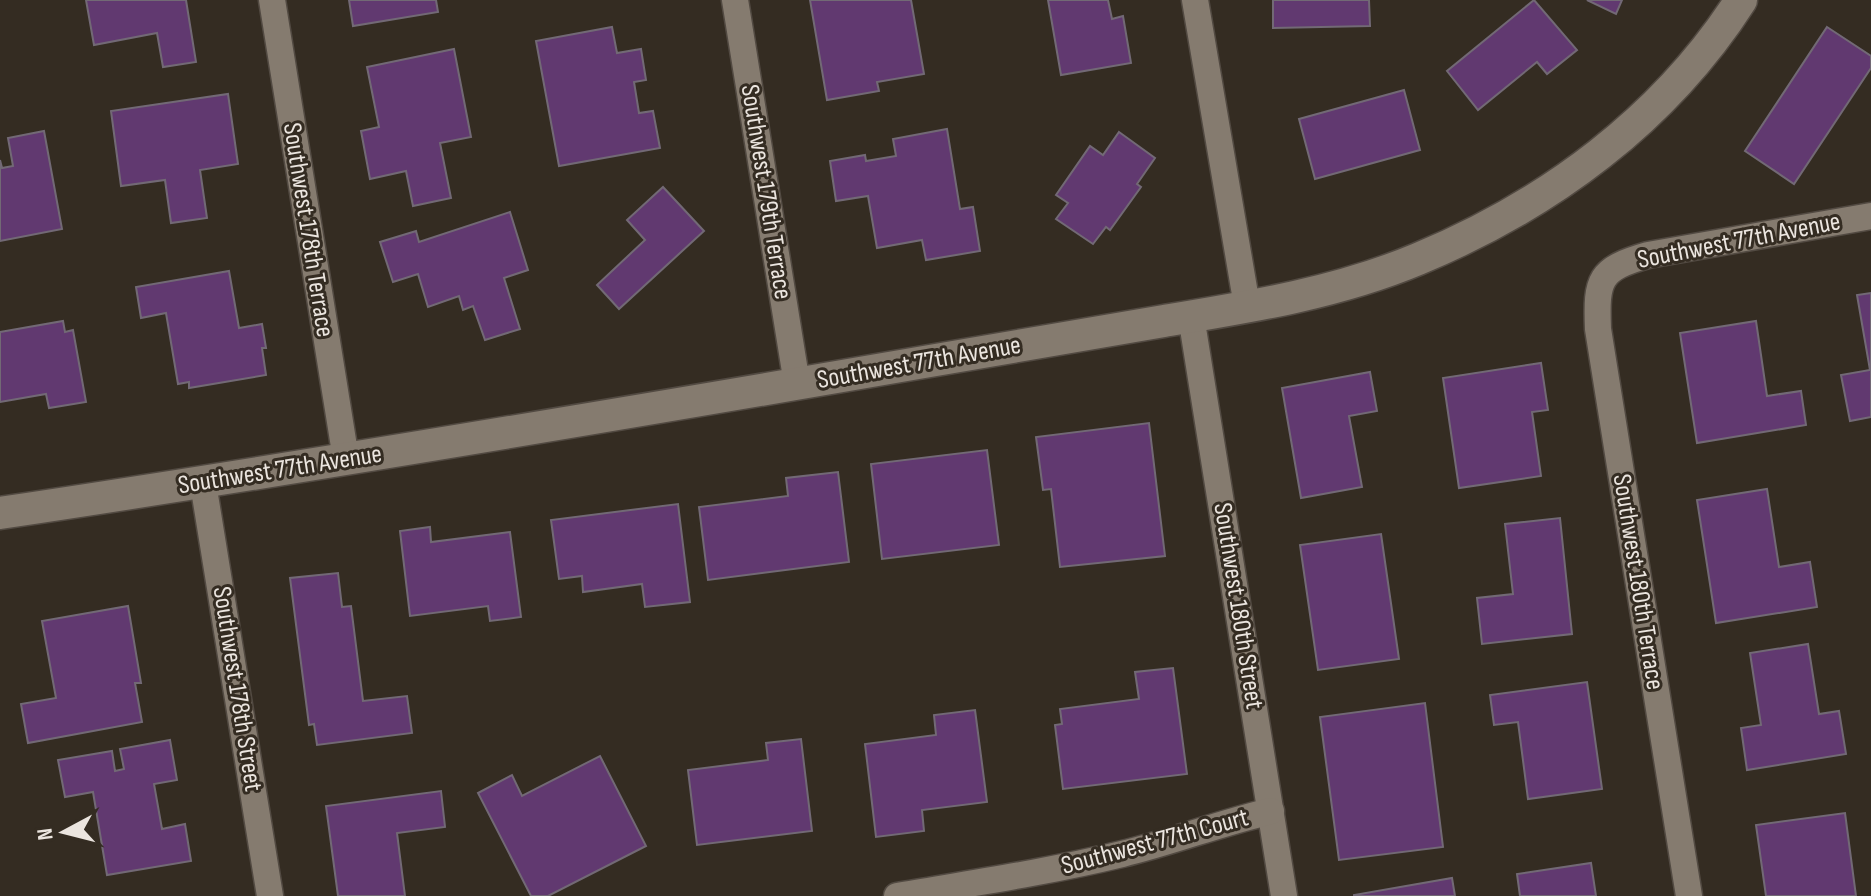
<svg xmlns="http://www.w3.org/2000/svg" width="1871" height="896" font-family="'Sofia Sans Condensed',sans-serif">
	<rect width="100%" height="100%" fill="#342c22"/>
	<g fill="#613970" stroke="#726975" stroke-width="2">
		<path d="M86,0H186L196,62L163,67L157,33L94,45Z"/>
		<path d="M349,0H436L438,12L353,26Z"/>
		<path d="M810,0H911L924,74L877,82L879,91L827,100Z"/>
		<path d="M1048,0H1108L1112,19L1123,16L1131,63L1061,75Z"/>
		<path d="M1273,0H1369L1370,26L1273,28Z"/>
		<path d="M1534,0L1577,50L1547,74L1537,62L1478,110L1447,71Z"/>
		<path d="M1587,0H1622L1616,14Z"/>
		<path d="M612,27L617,53L641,49L646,80L634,82L639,113L653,111L660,148L559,166L536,41Z"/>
		<path d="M1827,27L1871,56V68L1794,184L1745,151Z"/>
		<path d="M454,49L471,137L440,143L451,198L413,206L406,171L370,179L361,131L379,127L367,67Z"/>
		<path d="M1404,90L1420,150L1315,179L1299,119Z"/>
		<path d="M228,94L238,164L200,170L207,218L171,223L165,180L121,186L111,111Z"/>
		<path d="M947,129L960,209L973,207L980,251L926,260L922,240L877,248L868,196L836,201L830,161L865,155L866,161L896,156L893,139Z"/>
		<path d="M44,131L62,229L0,241V160L2,168L13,166L8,138Z"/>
		<path d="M1119,132L1155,158L1137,184L1141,187L1110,230L1106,227L1093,244L1056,219L1068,203L1056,195L1090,146L1103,155Z"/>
		<path d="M663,187L704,231L619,309L597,285L645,240L627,220Z"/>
		<path d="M510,212L528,270L504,278L520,329L485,340L473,306L463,310L459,296L428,307L418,274L393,282L380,242L416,231L419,242Z"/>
		<path d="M229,271L239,328L262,324L266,348H262L266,375L189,388V382L178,384L166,313L141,318L136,287Z"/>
		<path d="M1871,293V417L1850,421L1841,375L1870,370L1857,295Z"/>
		<path d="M63,321L65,332L73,330L86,402L49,408L46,394L0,402V332Z"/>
		<path d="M1756,321L1767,396L1801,391L1806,425L1697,443L1680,333Z"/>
		<path d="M1541,363L1548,410L1532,412L1541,476L1459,488L1443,378Z"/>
		<path d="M1370,372L1377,411L1349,416L1362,487L1301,498L1282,388Z"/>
		<path d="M1149,423L1165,556L1060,567L1051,489L1043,490L1036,437Z"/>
		<path d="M987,450L999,545L882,559L871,464Z"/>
		<path d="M838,472L849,562L708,580L699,507L788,496L786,478Z"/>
		<path d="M1767,489L1779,567L1810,562L1817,607L1716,623L1697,500Z"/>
		<path d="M678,504L690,602L645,607L642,584L583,592L582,576L559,579L551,520Z"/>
		<path d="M1560,518L1572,634L1482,644L1477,598L1513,594L1505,524Z"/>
		<path d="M430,527L431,542L510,532L521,617L490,621L488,606L410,616L400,531Z"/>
		<path d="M1381,534L1399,659L1318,670L1300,545Z"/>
		<path d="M338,573L342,607L351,606L363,701L407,696L412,733L317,745L314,724L309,725L290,578Z"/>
		<path d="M128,606L141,683H135L142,722L28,743L21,704L56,698L42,621Z"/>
		<path d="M1808,644L1819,714L1839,711L1846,754L1747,770L1741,728L1761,725L1750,653Z"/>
		<path d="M1173,668L1187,774L1063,789L1055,725L1062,724L1060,709L1139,699L1135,672Z"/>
		<path d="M1587,682L1602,789L1528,799L1518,722L1494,725L1490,695Z"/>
		<path d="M1425,703L1443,847L1339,860L1320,717Z"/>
		<path d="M975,710L987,802L922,810L924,831L876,837L865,744L936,735L934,715Z"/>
		<path d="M801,739L812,831L697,845L688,770L768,760L766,743Z"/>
		<path d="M170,740L177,780L154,784L162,829L185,824L191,861L107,875L93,792L65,797L58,760L112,751L115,771L124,769L120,749Z"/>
		<path d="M600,756L646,846L548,896H531L478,793L512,775L522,796Z"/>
		<path d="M441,791L445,827L397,833L405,896H338L326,806Z"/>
		<path d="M1845,813L1856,896H1766L1756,825Z"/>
		<path d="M1591,863L1596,896H1520L1517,874Z"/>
		<path d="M1452,878L1455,896H1354V895Z"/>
	</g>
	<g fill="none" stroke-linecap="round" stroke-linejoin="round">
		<defs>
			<g id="minor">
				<path d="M272,0L346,459"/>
				<path d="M735,0L797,384"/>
				<path d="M1195,0L1247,306"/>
				<path d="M1191,316L1284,896"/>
				<path d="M203,483L270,896"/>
				<path d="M897,896C973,883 1048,872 1122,854C1172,842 1220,823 1271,811"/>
				<path d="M1689,896L1598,329C1596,279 1599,269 1648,255L1871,216"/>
			</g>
			<path id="tertiary" d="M0,513C309,467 616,415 924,362C1004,348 1084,335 1164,321C1249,307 1337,293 1418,259C1548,205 1664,120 1741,0"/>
		</defs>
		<use href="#minor" stroke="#524a42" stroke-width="29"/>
		<use href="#tertiary" stroke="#524a42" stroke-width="35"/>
		<use href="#minor" stroke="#857b6f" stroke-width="26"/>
		<use href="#tertiary" stroke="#857b6f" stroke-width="32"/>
	</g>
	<g text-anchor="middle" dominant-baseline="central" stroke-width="6" stroke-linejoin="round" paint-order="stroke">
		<g font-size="26" fill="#ebe5df" stroke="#342c22">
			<text transform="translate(766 192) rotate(81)">Southwest 179th Terrace</text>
			<text transform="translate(308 230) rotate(81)">Southwest 178th Terrace</text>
			<text transform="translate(1739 241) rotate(-11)">Southwest 77th Avenue</text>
			<text transform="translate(919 363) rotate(-10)">Southwest 77th Avenue</text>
			<text transform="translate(280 470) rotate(-9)">Southwest 77th Avenue</text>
			<text transform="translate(1638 582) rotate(81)">Southwest 180th Terrace</text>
			<text transform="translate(1238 606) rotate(81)">Southwest 180th Street</text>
			<text transform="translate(237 689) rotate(81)">Southwest 178th Street</text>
			<text transform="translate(1155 842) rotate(-15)">Southwest 77th Court</text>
		</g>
	</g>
	<g transform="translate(64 832) rotate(263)" stroke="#342c22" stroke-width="6" paint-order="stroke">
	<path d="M0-6L14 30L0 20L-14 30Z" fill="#ebe5df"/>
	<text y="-12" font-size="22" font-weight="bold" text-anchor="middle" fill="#ebe5df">N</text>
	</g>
</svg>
